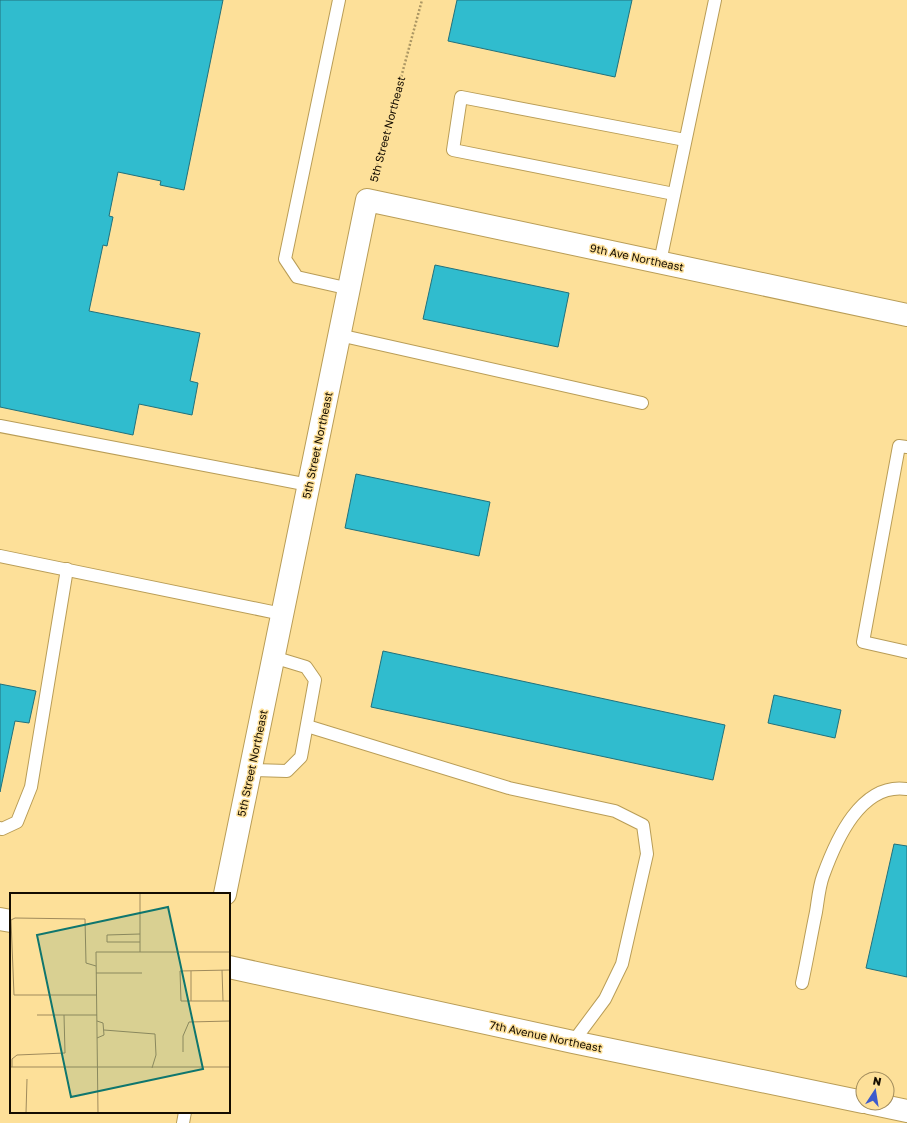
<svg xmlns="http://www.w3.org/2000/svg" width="907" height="1123" font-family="'Golos Text',sans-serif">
	<rect width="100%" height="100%" fill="#fde099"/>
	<g fill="#30bcce" stroke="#22717c">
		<path d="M0,0H223L184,190L160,185L161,181L118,172L109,216L113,217L107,246L103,245L89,311L200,333L190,381L198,383L192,415L139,404L133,435L0,407Z"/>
		<path d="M457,0H632L615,77L448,41Z"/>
		<path d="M435,265L569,293L558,347L423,319Z"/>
		<path d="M356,474L490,502L479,556L345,528Z"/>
		<path d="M383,651L725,725L713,780L371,707Z"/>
		<path d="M0,684L36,691L29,723L15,721L0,792Z"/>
		<path d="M774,695L841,710L835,738L768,723Z"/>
		<path d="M894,844L907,846V977L866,968Z"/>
	</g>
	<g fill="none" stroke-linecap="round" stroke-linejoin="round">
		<defs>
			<g id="service">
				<path d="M339,0L285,259L297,277L350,289"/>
				<path d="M674,194L453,150L461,97L685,140"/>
				<path d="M660,262L715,0"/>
				<path d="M339,335L642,403"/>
				<path d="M0,426L309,485"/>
				<path d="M907,447L899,446L863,642L907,652"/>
				<path d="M0,556L282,614"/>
				<path d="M307,726L509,788L615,811L643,825L647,854L622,964L605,999L573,1042"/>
				<path d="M250,770L287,771L301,757L315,680L306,667L273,657"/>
				<path d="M0,828L2,829L17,822L31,787L67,569"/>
				<path d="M802,983C807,960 811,936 816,912C818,900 819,887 823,876C836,840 861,782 907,789"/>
				<path d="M183,1123L185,1112"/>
			</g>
			<path id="minor" d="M225,894L367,200L907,315"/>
			<g id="tertiary">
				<path d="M0,919L11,921"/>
				<path d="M229,967L573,1042L863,1102"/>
				<path d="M869,1103L907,1111"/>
			</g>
		</defs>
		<use href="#service" stroke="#b99d57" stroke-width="14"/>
		<use href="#minor" stroke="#b99d57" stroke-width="24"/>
		<use href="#tertiary" stroke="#b99d57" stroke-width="24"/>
		<path stroke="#ac9764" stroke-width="2.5" stroke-dasharray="2 2" stroke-linecap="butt" d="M373,181L422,0"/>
		<use href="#service" stroke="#fff" stroke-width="12"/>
		<use href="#minor" stroke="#fff" stroke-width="22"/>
		<use href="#tertiary" stroke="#fff" stroke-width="22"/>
	</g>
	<g text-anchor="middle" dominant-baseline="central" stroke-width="3" stroke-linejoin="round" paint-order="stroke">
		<g font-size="11" fill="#140c00" stroke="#fde099">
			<text transform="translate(387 129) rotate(-75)">5th Street Northeast</text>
			<text transform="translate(637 257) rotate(12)">9th Ave Northeast</text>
			<text transform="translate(317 445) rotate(-78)">5th Street Northeast</text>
			<text transform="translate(252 763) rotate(-78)">5th Street Northeast</text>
			<text transform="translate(546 1036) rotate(12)">7th Avenue Northeast</text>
		</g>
	</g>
	<g transform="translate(10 893)">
		<rect width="220" height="220" fill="#fde099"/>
		<path fill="none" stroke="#a08b5c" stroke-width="1" d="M130,0V59M130,41L97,42V49H130M86,73L76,70L75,26L5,25L1,27L4,102H87M212,77L213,108M220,77L170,78L171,108H220M181,78V108M86,80H132M27,122H87M87,128L93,130L94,142L87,145M94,137L145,141L146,162L142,175M173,159V143L179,129L220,128M0,174H220M2,174V166L7,162L55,160L54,122M16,220L17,186M88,220L86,59H220"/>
		<path fill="#0f766e" fill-opacity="0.15" stroke="#0f766e" stroke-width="2" d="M158,14L193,176L61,204L27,42Z"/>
		<rect width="220" height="220" fill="none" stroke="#140c00" stroke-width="2"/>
	</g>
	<g transform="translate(875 1091) rotate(12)"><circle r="19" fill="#fde099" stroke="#a08b5c"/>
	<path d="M0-3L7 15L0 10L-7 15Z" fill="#3c5acc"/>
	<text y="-6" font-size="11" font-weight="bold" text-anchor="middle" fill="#140c00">N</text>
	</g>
</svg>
